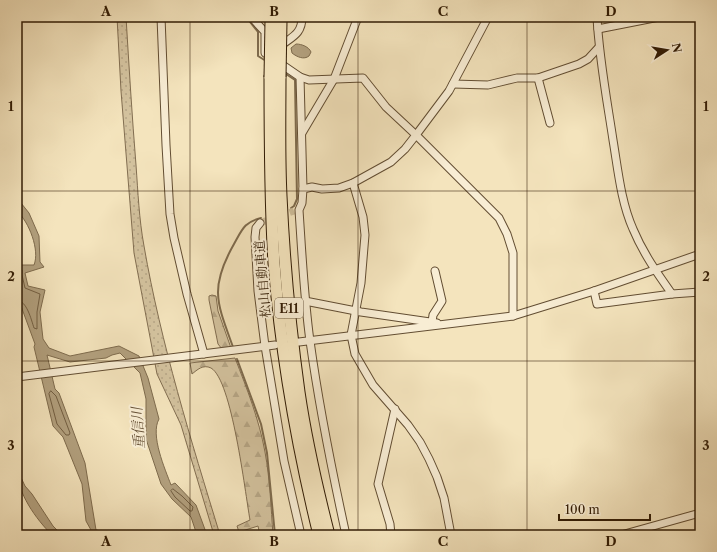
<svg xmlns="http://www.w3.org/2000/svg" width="717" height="552" font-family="'Libre Caslon Text','Noto Serif JP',serif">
	<defs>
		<pattern id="grass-dots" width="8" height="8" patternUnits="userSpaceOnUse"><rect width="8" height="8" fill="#d3c29e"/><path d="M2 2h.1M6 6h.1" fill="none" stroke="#b6a686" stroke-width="1.8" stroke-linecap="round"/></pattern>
		<pattern id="forest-firs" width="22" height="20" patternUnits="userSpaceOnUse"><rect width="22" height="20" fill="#d3c29e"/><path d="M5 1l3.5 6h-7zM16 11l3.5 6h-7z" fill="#b6a686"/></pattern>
	</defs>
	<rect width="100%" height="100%" fill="#f4e4bd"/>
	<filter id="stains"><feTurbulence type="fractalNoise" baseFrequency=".005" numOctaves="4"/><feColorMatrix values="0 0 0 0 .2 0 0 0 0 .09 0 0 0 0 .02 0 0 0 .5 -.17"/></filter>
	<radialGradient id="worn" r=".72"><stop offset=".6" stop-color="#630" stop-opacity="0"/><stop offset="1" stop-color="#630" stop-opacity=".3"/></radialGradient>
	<path fill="url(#grass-dots)" stroke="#826e51" d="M117,17H126C129,66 132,116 136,165C138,192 139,219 144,246C161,344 191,440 220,535H214L181,425L157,374L134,253L121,91Z"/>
	<g fill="url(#forest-firs)" stroke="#826e51">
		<path d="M212,295L216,296L218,311L231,348L222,349L218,344L209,300V296Z"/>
		<path d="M235,358C247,389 259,419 265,452C270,479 271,508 273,535H260L258,526L239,532L237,526L250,520C245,492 232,380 211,368C203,364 197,370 192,374L190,363Z"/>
	</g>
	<g fill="#b2a07e" stroke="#7e6b4d">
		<path d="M296,44C302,44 309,47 311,52L309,56C304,60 297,57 292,53L291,48Z"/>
		<path d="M17,198L29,213L39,236L40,262L44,267L25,273L28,286L45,290L40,312L43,339L49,348L70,356L119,346L139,356L148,378L159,419C150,435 165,469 171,485L175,483L196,505L207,535H197L191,517L172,499L161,484L146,439V399L140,373L120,353L112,355L106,358L70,362L47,355L55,389L59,393L85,463L96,530L101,531L102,535H89L91,530L86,521L82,484L63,437L53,426L34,347L35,344L21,306L17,303V265H34C40,250 29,222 17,211Z"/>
		<path d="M17,469L25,486L32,494L53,526L62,535H52C36,519 17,493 17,469Z"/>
	</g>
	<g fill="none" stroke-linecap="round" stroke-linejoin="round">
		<g stroke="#725e41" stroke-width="1">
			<path d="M17,269L22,270V275L25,288L40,294L37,312V329L34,328C31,319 27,301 17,300"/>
			<path d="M51,391L56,396L70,433L69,435H66L57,424L49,394Z"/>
			<path d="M173,489L182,496L193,507L192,511H190L175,497L171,491Z"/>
		</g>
		<g stroke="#7e6b4d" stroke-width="2">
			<path d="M250,17V22L258,32V56L266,61"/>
			<path d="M283,72L295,80L297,199L294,206L291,208"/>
			<path d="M233,347C217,303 209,288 234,244C242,230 244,222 261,218"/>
			<path d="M237,359L261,424L267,453L275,535"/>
		</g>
		<path stroke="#cdbc98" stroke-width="7" stroke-dasharray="7 3.5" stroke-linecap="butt" d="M260,223L294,211"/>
		<defs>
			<g id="minor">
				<path d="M161,17L166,145L170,214L174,238L187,294L204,354"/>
				<path d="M254,17V20L265,32V53L300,77L303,189L302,203L299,210C302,254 304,297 310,341C319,406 332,471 346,535"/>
				<path d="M597,17C599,58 607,100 613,140C618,170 621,202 633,229C643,253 657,273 672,294L700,292"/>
				<path d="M598,29L659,17"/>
				<path d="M279,47C291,37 302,35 302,17"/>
				<path d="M300,77L309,80L363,78L386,107L416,135L499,218L507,234L513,253V316"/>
				<path d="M538,78L550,123"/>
				<path d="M453,84L488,85L517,78H538L579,64L588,59L599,47"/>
				<path d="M302,133L334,79L358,17"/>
				<path d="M353,183L363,217L365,235L361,283L351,335L355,354L373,385L408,425L420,442L429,459L437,477L444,498L451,535"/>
				<path d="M303,189L312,187L322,189L339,188L353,183L391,162L405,149L416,135L449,91L488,17"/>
				<path d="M260,223L256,228L255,237L258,291L265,346L284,461L301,535"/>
				<path d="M594,291L597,304L672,294"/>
				<path d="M305,301L361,312L437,323"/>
				<path d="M432,322L433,315L442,301L435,271"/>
				<path d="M299,342L513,316L594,291L700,254"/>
				<path d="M17,377L275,345"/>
				<path d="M391,535L390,524L378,484L395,409"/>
				<path d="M621,535L700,513"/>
			</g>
			<g id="highway">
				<path d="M270,77C270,139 270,201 274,263C281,355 297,445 319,535"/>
				<path d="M280,77C280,116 279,156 281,196C284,261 290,327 299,392C306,440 317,488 329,535"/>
			</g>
		</defs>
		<use href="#minor" stroke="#624d32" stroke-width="9"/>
		<use href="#highway" stroke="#311b04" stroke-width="13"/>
		<use href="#minor" stroke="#f8edd4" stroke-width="7"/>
		<use href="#highway" stroke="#f4e4bd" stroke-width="11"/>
		<defs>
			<g id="highway-bridge">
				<path d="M270,77L271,21"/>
				<path d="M280,77L281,21"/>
			</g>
		</defs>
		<use href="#highway-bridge" stroke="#311b04" stroke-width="13" stroke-linecap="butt"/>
		<use href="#highway-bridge" stroke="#f4e4bd" stroke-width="11"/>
	</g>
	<path fill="none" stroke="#311b04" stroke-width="1" stroke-opacity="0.55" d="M190,17V535M358,17V535M527,17V535M17,191H700M17,361H700"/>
	<g text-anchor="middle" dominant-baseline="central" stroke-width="4" stroke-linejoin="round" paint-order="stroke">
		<rect fill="#f8edd4" stroke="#6d5a42" stroke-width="1" x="275" y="298" width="28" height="20" rx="3"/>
		<g font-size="12" font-weight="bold" fill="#311b04">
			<text x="289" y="308">E11</text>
		</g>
		<g font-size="13" fill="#311b04" stroke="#f8edd4">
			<text transform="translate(262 279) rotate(-95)">松山自動車道</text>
		</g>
		<g font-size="14" font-style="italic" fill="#655035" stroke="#f8edd4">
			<text transform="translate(138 428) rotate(-94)">重信川</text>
		</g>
	</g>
	<rect width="717" height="552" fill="none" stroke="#f4e4bd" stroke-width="44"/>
	<g transform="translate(667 50) rotate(78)" stroke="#f8edd4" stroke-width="3" paint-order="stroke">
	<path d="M0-3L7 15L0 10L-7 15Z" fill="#311b04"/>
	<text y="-6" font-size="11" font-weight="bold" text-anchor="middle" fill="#311b04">N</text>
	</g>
	<path d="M559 514v6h91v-6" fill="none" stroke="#311b04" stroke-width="2"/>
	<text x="565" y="514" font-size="12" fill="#311b04" stroke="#f8edd4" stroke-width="3" paint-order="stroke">100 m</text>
	<rect x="22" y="22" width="673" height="508" fill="none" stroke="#311b04" stroke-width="1.5"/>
	<g font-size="13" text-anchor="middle" font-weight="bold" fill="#311b04">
		<text x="106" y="16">A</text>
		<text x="274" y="16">B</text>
		<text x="443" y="16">C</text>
		<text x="611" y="16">D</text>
		<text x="11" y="111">1</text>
		<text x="706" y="111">1</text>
		<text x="11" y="281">2</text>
		<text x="706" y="281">2</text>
		<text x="11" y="450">3</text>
		<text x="706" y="450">3</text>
		<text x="106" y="546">A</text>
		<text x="274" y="546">B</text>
		<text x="443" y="546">C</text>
		<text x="611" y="546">D</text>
	</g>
	<rect width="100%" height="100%" filter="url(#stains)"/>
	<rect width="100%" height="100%" fill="url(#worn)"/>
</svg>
